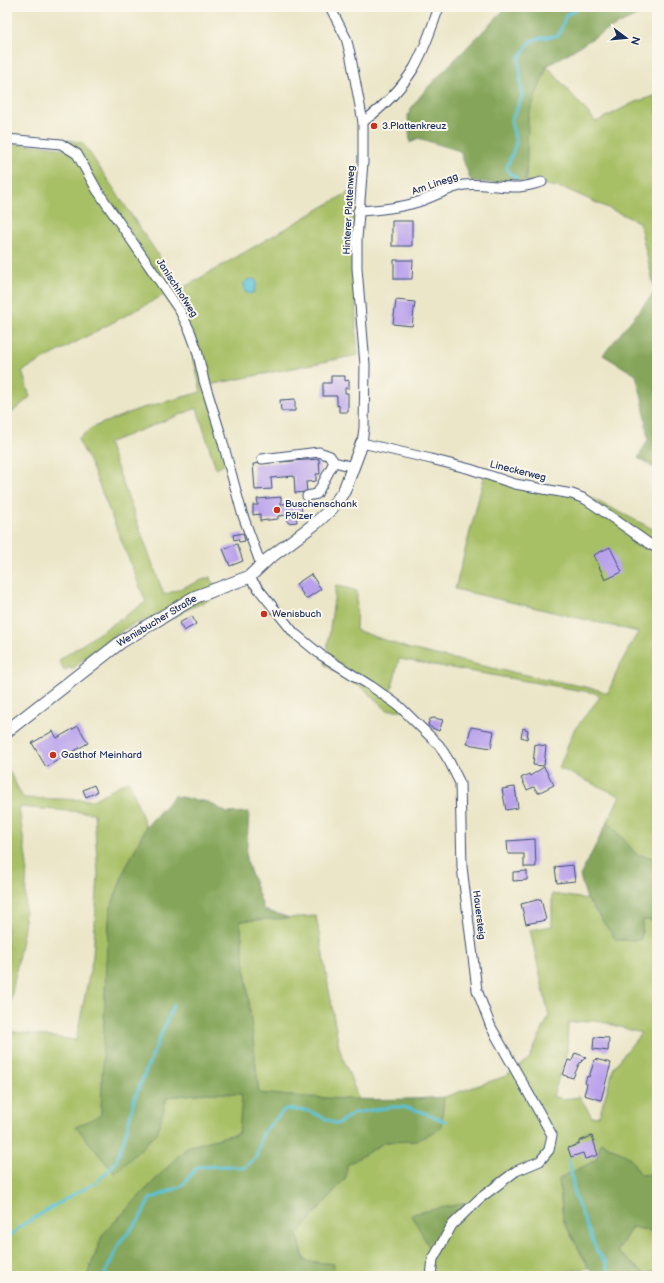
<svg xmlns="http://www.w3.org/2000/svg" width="664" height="1283" font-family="'Balsamiq Sans',sans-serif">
	<rect width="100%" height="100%" fill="#fbf7ec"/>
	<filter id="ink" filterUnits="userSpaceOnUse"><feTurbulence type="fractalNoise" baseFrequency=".025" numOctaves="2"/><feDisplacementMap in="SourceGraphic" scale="8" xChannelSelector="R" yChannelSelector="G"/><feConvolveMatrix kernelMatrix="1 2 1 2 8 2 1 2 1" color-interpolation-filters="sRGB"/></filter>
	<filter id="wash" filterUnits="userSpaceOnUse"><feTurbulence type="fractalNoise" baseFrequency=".012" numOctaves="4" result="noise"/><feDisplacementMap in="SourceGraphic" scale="16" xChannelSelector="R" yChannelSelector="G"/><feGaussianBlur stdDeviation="0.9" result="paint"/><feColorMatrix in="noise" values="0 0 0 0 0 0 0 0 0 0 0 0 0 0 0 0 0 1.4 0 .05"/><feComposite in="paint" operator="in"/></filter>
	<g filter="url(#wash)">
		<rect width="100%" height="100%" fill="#ebe6c8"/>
		<g fill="#a7bf65" stroke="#617762" fill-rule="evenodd">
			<path d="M547,66L596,122L633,103L657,95V289L655,290L639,222L566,189L526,181L528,116Z"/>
			<path d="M69,140L83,143L181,289L354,189L356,331L358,355L209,385L229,462L216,469L197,408L108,443L164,595L210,577L212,583L237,588L188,609L157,627L151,619L136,623L124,629L81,661L72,670L70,667L64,671L59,660L146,602L91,465L78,439L93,427L139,409L201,392L188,332L164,295L22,371L30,397L7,417V144L51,146L65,150Z"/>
			<path d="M485,474L517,481L573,489L657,531V859L636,854L608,821L620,796L559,768L574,730L600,697L595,693L399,659L391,691L414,710H387L364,689L325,665L336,585L357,591L356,630L410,649L492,668L595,689L608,693L619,666L638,632L455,589Z"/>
			<path d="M7,767L23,798L93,800L127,781L130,783L146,827L124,872L110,910L106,964L101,1116L76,1127L157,1133L167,1097L206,1093L243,1094L239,1133L187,1147L103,1234L87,1276H7V1031L76,1040L93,956L98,874L94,813L19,807L27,865L24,928L7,1021Z"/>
			<path d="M552,894L587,899L617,940H641L643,920L657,921V1174L641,1175L629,1157L601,1142L596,1160L559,1179L563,1220L589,1268L559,1272L550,1276H333V1264L305,1261L297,1235L346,1177V1165L385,1142L416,1141L441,1128L444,1097L506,1076L529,1059L549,1016L530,930L552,926ZM595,1020L641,1033L614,1067L599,1116L592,1117L580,1097L563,1099L553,1096L567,1051L568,1023Z"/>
			<path d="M316,916L339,1047L359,1100L259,1094L240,921Z"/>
			<path d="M632,1227L657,1232V1269L646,1275L617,1252Z"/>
		</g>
		<g fill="#85a65a" stroke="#506a5c">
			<path d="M507,7H655L603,32L547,66L528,116L526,181L508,184L471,181L460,151L418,138L410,143L408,116L412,107L427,88Z"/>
			<path d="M657,289V470L638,458L648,440L643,402L636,375L603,355Z"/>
			<path d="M174,796L208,802L227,813L249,812L246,859L264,910L290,918L240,921L259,1093C320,1099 383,1102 444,1097L441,1128L416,1141L385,1142L347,1165L346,1177L297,1235L305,1261L334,1264L333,1276H87L103,1234L187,1147L239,1133L242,1094L206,1093L167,1097L157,1133L115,1174L76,1127L101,1115L106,964L110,910L124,872L146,827Z"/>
			<path d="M608,821L636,854L657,859V921L643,920L641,940H616L587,899L580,876Z"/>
			<path d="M601,1142L629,1157L641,1175L657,1174V1232L632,1227L617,1251L646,1275L657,1269V1276H597L589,1268L563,1220L559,1179L596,1160Z"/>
			<path d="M466,1203L430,1249L411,1214Z"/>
		</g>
		<path fill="#59c1d7" stroke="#3a789a" d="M252,279L256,280L257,283L254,292L250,294L245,292L244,283L247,280Z"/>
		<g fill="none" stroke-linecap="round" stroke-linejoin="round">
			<g stroke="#59c1d7" stroke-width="3">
				<path d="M517,178L509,173L507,167L516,143L511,121L522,97L519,58L532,40L559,35L566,15L581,7"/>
				<path d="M569,1159L575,1197L597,1251L606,1263L610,1276"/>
				<path d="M7,1239L21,1226L74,1194L97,1182L116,1162L125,1136L135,1097L173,1006"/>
				<path d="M104,1276L120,1242L139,1220L150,1199L182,1186L197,1167L226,1166L244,1168L256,1157L263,1133L285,1109L309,1111L337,1124L354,1113L392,1107H402L419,1111L445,1121"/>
			</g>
		</g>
		<g id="blocks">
			<g fill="#b9a2ec">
				<rect x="392" y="221" width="20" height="25"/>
				<path d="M394,260H413L412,279H394Z"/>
				<path d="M396,300L415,302L412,326L393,324Z"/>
				<path d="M331,376H345V381L349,380V388H345V393H348V412H339V405L337,406V396H323V383H331Z"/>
				<path d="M295,399V411H281L280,400Z"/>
				<path d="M319,459L320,474H316V481L306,482L307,492L295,493L294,476L271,478L272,489L255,490L253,464Z"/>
				<path d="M281,497V504L301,503L302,514H296L297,522L288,523L287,515L278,516V519L260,521V514L253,515V505H258L257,499Z"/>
				<path d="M243,533L245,541L239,542L238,539L234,540L233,535Z"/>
				<path d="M237,544L243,561L230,566L223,549Z"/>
				<path d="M610,547L622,572L605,580L594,555Z"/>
				<path d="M311,574L321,589L306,599L296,584Z"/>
				<path d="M192,616L196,624L184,631L179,623Z"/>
				<path d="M434,718L443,720L439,731L432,728L428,725L430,719Z"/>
				<path d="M78,726L88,743L46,767L32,743L53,731L57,738Z"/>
				<path d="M471,727L494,731L491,748L467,744Z"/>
				<path d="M523,728L528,730L527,739L521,737Z"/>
				<path d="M535,744L546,746L544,766L533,765Z"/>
				<path d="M544,767L554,785L538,793L534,787L527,790L521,778L529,774L530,776Z"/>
				<path d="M94,785L97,792L86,797L83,790Z"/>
				<path d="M515,787L518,808L506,810L502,789Z"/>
				<path d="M535,839L536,867H524V854H508L507,841Z"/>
				<path d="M573,865L575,881L557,883L555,867Z"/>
				<path d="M527,871V880L513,881V872Z"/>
				<path d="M541,899L546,920L526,924L521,904Z"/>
				<path d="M594,1037L609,1038L608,1051L593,1049Z"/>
				<path d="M575,1053L586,1057L579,1064L573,1078L563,1075L568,1060L572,1061Z"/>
				<path d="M595,1059L611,1063L601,1100L584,1095L587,1084L585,1083L587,1076L589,1077Z"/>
				<path d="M592,1136L598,1155L585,1159L583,1153L571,1157L568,1148L579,1144V1141Z"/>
			</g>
		</g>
	</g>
	<g filter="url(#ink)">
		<use href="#blocks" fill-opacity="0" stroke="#3a4a6e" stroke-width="1"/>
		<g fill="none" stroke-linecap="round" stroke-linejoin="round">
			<defs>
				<g id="minor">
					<path d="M330,7L346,38L350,53L363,122V162L357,239V268L365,365L364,428L362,443L431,459L470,469L515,484L572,494L585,499L597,507L651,545L657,548"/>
					<path d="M363,122C383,107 401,89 414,68C425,49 432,27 439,7"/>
					<path d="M7,139L61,144L77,154L97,190L180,311L190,331L197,350L204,381L220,432L242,513L261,565"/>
					<path d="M358,211C379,210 399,208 418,202C434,197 448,188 464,185C480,183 496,187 513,187C523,188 533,184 542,182"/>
					<path d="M262,459L319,452L330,456L334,462L354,467"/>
					<path d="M307,496L317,494L334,462"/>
					<path d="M249,577L294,633L321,655L371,686L399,706L439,745L449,761L460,783L462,867L477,990L491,1027L552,1135L549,1150L540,1161L516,1171L479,1199L452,1225L433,1259L431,1276"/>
				</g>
				<path id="tertiary" d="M7,731L121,642L195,597L249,577L268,559L316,523L331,509L344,491L362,443"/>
			</defs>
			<use href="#minor" stroke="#3a4a6e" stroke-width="11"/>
			<use href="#tertiary" stroke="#3a4a6e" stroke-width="14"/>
			<use href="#minor" stroke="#fff" stroke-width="9"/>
			<use href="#tertiary" stroke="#fff" stroke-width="12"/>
		</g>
	</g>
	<g fill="#c8321e" stroke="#fbf7ec" stroke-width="1.5">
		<circle cx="374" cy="126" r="4"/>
		<circle cx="277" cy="510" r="4"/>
		<circle cx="264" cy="614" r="4"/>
		<circle cx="53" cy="755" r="4"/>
	</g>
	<g text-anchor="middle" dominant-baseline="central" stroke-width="4" stroke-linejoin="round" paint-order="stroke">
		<g font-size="10" fill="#1b2f5e" stroke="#fbf7ec" text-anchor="start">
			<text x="382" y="126">3.Plattenkreuz</text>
			<text x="285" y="504">Buschenschank<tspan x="285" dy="12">Pölzer</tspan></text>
			<text x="272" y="614">Wenisbuch</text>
			<text x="61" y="755">Gasthof Meinhard</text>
		</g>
		<g font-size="10" fill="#1b2f5e" stroke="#fbf7ec">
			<text transform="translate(435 184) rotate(-19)">Am Linegg</text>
			<text transform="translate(349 210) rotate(-87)">Hinterer Plattenweg</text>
			<text transform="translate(177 288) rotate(57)">Janischhofweg</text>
			<text transform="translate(518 471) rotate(14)">Lineckerweg</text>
			<text transform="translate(157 621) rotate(-31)">Wenisbucher Straße</text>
			<text transform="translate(479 915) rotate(83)">Hauersteig</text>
		</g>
	</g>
	<rect width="664" height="1283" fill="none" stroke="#fbf7ec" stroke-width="24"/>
	<g transform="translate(626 38) rotate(106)" stroke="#fbf7ec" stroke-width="3" paint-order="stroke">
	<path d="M0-3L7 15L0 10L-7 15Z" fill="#1b2f5e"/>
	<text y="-6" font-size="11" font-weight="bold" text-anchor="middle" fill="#1b2f5e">N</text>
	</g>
</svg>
